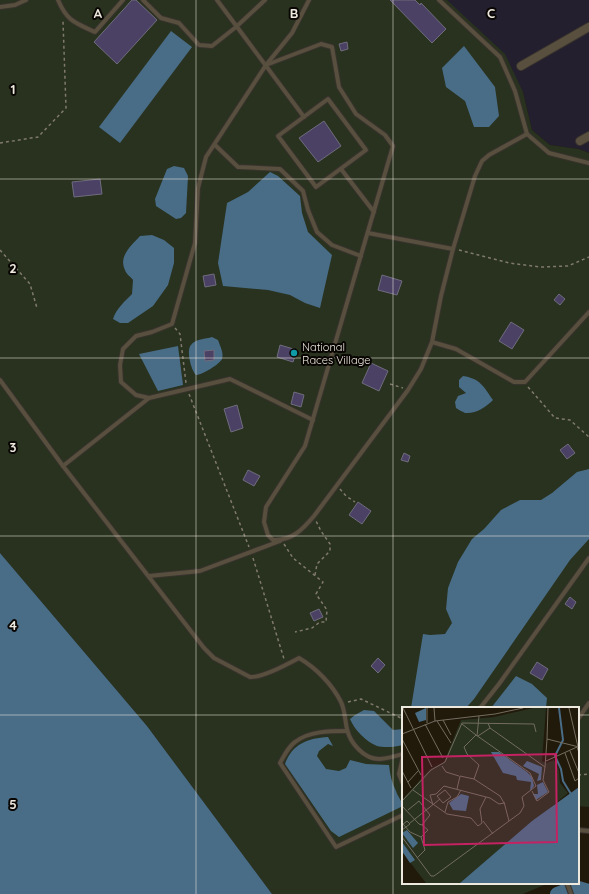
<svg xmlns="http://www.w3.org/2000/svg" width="589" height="894" font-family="Quicksand,sans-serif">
	<rect width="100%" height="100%" fill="#211a0b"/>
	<path fill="#231f2e" d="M447,0H589V153L579,149L550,145L532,130L523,92Z"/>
	<path fill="#28321e" d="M0,0H447L505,54L523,92L532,130L550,145L579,149L589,153V807L578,806V708H403V883H549L523,894H272L147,726L0,553Z"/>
	<g fill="#496c87">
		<path d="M171,31L192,47L120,143L99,127Z"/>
		<path d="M464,46L495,87L499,116L489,127H474L465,101L446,87L442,68Z"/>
		<path d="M174,166L184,168L188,176L186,213L181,218L176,219L156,206L155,199L167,169Z"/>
		<path d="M270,172L278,176L300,196L302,213L308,232L332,255L320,308L305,303L290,295L268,290L223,286L218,263L227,203L248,192Z"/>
		<path d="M152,235L164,240L174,248V263L168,285L153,306L128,323H120L113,319C116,309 125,301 132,294L133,280C131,277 126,274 125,270C118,256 132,245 140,236Z"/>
		<path d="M212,337L218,340C220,346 224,353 222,359C220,364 202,375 196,375C191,370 186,350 191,345C195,339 206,339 212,337Z"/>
		<path d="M178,346L183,385L158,391L139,354Z"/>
		<path d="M463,376C481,379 483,386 493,400C486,407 476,414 465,413C463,412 459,410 456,408L455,402L458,396L466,393L459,387V380Z"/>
		<path d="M589,469V539L570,560L474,699L466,708H411L423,634L430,635L445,634L452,623L446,609L448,588L458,562L472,539L484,529L501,510L520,500H541L552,493L577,472Z"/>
		<path d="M0,553L147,726L272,894H0Z"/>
		<path d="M516,676L532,684L547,698L546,708H491Z"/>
		<path d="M364,710L374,711L393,730L403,729V745C396,747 384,748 377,746C366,742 354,729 350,719L355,715Z"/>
		<path d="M328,737L333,746L328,744L319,751L317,756L326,769L339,771L346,768L350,760L366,764L389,765C390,775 392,783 396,791C398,797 402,801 403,806L339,837L331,831L285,764C292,744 308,738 328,737Z"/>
	</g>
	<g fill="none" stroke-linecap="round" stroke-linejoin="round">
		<path stroke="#496c87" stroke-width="14" d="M557,894L575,887L589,891"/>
	</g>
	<g fill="#4a4164" stroke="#706c7e">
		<path d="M132,0H136L157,20L117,64L94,42Z"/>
		<path d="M390,0H415L420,5L421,3L446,29L432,43Z"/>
		<path d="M347,42L348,49L341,51L339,44Z"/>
		<path d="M324,121L341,146L318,162L299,138Z"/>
		<path d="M100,179L102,194L74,197L72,182Z"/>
		<path d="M214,274L216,285L205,287L203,276Z"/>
		<path d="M382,275L402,281L397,295L378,290Z"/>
		<path d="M559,294L565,299L560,305L554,300Z"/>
		<path d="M511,322L524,330L512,349L499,341Z"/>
		<path d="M280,345L297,350L293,362L277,357Z"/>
		<path d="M214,350V360L205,361L204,351Z"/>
		<path d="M371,363L388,371L379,391L362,383Z"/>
		<path d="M294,392L304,395L301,407L291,404Z"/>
		<path d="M237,405L243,428L231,432L224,409Z"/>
		<path d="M568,444L575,453L567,459L560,450Z"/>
		<path d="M404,453L410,456L408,462L401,460Z"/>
		<path d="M248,470L260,476L254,486L243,480Z"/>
		<path d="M358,502L371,511L362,524L349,515Z"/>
		<path d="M570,597L576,602L572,609L565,604Z"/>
		<path d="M319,609L323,617L314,621L310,613Z"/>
		<path d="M378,658L385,665L378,673L371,666Z"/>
		<path d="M537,662L548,669L542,680L530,673Z"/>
	</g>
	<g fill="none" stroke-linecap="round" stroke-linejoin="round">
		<defs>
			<g id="lane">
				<path d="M58,0C67,21 75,23 95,32L123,0"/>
				<path d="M143,0L161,18L179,23L199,45L212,46L236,27L265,0"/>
				<path d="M217,0L304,117"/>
				<path d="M309,0L292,33L266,65L206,157L198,188L195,243L172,324L152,332L136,336L123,349L120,365L121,382L136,395L149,398L230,379L313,420"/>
				<path d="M439,0L500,57L515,91L527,134L549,153L589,163"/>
				<path d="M0,7L15,5L26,0"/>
				<path d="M266,65L321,44L332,47L339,87L356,114L385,135L393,146L305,446L266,507L264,522L268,535L273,540C292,541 303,529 314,516L408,390L421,369L432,342L441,296L453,249L368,233"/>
				<path d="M328,99L366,150L316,187L278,136Z"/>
				<path d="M215,145L238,167L280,169L303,191L308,210L317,232L332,245L361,256"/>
				<path d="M341,169L374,212"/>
				<path d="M453,249L475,176L482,161L489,155L527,134"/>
				<path d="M432,342L456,349L514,382H525L589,312"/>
				<path d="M0,380L63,466L204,648L214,658L250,677C262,678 288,664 299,658C316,668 332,684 341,702C345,710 345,721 347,729C350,743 364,759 379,759C387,759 395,756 403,754"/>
				<path d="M63,466L149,398"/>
				<path d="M149,576L200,571L280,541"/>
				<path d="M480,708L499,684L589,558"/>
				<path d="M578,719L589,703"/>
				<path d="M347,731C330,731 309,731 295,742C288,747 284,756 280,763L336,847L403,815"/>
				<path d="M403,757L399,774L403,784"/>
				<path d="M578,830L589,831"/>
				<path d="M567,883L571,894"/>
			</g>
			<g id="street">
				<path d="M521,66L589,27"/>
				<path d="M580,141L589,136"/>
			</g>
		</defs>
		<use href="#lane" stroke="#38332d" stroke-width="6"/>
		<use href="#street" stroke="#38332d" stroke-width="10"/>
		<g stroke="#807a6d" stroke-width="1.5" stroke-dasharray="3 3" stroke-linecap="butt">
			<path d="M0,143L38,137L66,108L63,21"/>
			<path d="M0,250L30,284L37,308"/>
			<path d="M459,250L509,263L541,267L568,266L589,257"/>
			<path d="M175,328L180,334L186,383"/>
			<path d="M390,384L403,388"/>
			<path d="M528,387L555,418L570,420L589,437"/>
			<path d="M189,394L249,547"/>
			<path d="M340,489L346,496L355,502"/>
			<path d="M284,544L293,558L323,582L316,594L327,610L326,622H320L312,628L295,632"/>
			<path d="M253,558L284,659"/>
			<path d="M315,575L317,564L330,551V544L321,531L316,521"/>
			<path d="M348,702L361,699L403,719"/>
			<path d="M578,775L589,774"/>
		</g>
		<use href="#lane" stroke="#584f3f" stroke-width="4"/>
		<use href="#street" stroke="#584f3f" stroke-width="8"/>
	</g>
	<path fill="none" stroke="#eee9df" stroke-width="1" stroke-opacity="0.55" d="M196,0V894M393,0V894M0,179H589M0,358H589M0,536H589M0,715H403M578,715H589"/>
	<circle fill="#0f9aa8" stroke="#080502" stroke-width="1.5" cx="294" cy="353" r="4"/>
	<g text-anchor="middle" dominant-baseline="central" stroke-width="4" stroke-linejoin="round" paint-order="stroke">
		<g font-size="11" fill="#eee9df" stroke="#080502" text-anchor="start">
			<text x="302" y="347">National<tspan x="302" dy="13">Races Village</tspan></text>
		</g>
	</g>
	<g transform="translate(402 707)">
		<rect width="177" height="177" fill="#211a0b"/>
		<path d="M131,1H144L140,54L144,56L152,53L157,63L158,76L166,86L58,176H24L0,145V93L28,62L42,55L59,13L92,10Z" fill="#28321e"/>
		<path d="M24,1V13L17,15L13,6ZM89,45H97L125,65L130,70L132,79L128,84L129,75L115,73L114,69L101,66ZM125,54L140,60L139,73L135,74L137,67L121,59ZM141,75L146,85L134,93L131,87H136L135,78ZM177,80V176H58L130,114ZM59,87L67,89L64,104L51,103L47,96ZM5,123L16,136L11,141L0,126ZM0,135L13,153L8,156L0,144Z" fill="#496c87"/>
		<path fill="none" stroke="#496c87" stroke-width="2" d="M157,1L161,33L153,49L159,62L161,74L169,87"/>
		<path fill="none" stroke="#736d60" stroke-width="1" d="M1,1L30,60M32,1L33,14M146,1L145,32L177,40M167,1L176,40M41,13L49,28M35,14L49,36M25,16V1M86,16L88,21L143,60L141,73L147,85L135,94L130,84M23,17L41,51M60,17L74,28M0,27L33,14L93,7L121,1M75,29L77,9M76,29L88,21M0,32L19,68M168,44L177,66M163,46L173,74L177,71M144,54L175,40L177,46M40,59L44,65L57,69M143,60L145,32M0,64L9,81M6,75L16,64M11,83L45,107L69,111L76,119L80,116L78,102L84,90M43,83L49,90L41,96L35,89ZM0,94L29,63L43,55L60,16L132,17L134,25M102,95L107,114M31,98L28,88L34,87L42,79L88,91L97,97L102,96L98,89L72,72L58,69L55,82M0,99L17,117L20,118L28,108L17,94L6,103M43,105L46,95L55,90L59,83M81,114L91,127M8,116L38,92M1,117L8,125L19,130L26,123L20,118M0,123L8,117L5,114L0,118M0,130L29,169H32L118,106L122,99L120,90L134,79L128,66L74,28L62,40L65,47L77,58L72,72M15,151L23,143L19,130"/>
		<path fill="#c42262" fill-opacity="0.15" stroke="#c42262" stroke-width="2" d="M154,47L155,135L22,138L20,50Z"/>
		<rect width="177" height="177" fill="none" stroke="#eee9df" stroke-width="2"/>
	</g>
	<g font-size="13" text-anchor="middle" font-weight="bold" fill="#eee9df" stroke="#080502" stroke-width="4" stroke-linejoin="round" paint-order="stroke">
		<text x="98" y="18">A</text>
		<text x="294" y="18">B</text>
		<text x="491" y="18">C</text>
		<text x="13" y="94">1</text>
		<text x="13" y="273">2</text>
		<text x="13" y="452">3</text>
		<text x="13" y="630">4</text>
		<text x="13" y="809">5</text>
	</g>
</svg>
